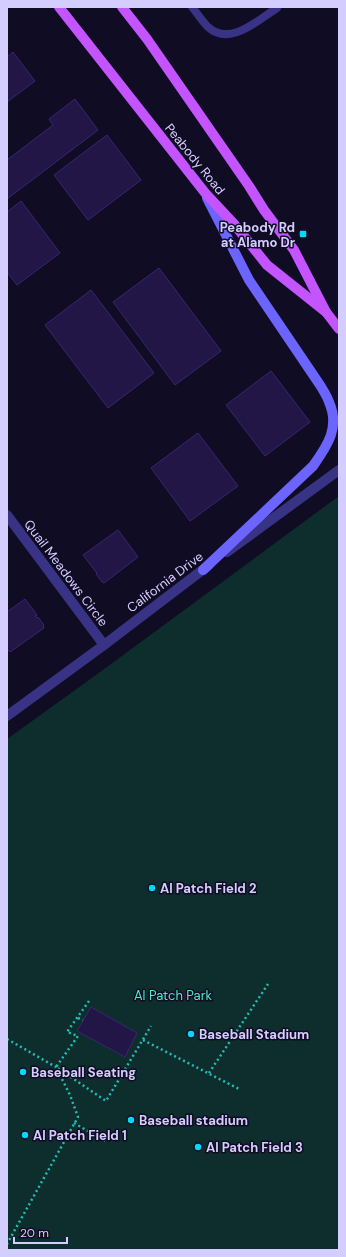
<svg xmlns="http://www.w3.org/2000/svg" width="346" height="1257" font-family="'DM Sans',sans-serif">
	<rect width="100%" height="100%" fill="#100c23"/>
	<path fill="#0e2d2d" d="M339,496V1250H7V739L96,675Z"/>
	<g fill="#211645" stroke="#382773">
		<path d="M13,52L35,81L7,102V57Z"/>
		<path d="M75,99L98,130L7,199V160L53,125L49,119Z"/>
		<path d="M107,135L141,180L88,220L54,175Z"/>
		<path d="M21,201L60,253L17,285L7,272V212Z"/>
		<path d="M159,268L221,351L175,385L113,302Z"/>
		<path d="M91,290L154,373L108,408L45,325Z"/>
		<path d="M271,371L310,422L265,456L226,405Z"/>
		<path d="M198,433L238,486L190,521L151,468Z"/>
		<path d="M118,530L138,557L104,583L102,582L96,574L97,573L96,572L83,555Z"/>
		<path d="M25,599L37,615L35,616L37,618L38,617L44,625H43L44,628L10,652L7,649V612Z"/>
		<path d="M91,1007L137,1033L125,1057L77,1031Z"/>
	</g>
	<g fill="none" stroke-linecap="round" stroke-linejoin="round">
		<g stroke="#25bbb6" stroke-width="2.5" stroke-dasharray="2 3" stroke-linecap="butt">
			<path d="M89,1001L67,1032L78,1036L56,1067L106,1101L151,1026"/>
			<path d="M78,1018L83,1020"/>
			<path d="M7,1039L56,1067L70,1095L78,1117L7,1244"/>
			<path d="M143,1040L239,1089"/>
			<path d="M209,1073L268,984"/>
			<path d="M74,1123L105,1141"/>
		</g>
		<path stroke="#383385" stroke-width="8" d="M192,7C197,13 202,21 208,27C230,47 258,20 277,8"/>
		<path stroke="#383385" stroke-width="10" d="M7,515L104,645"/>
		<g stroke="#383385" stroke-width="10">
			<path d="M227,552L339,470"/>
			<path d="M7,716L104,645L209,565"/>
		</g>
		<path stroke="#6c64ff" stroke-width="10" d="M203,570L313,466C328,445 340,427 329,402C327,396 323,390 320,385L249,280L207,198"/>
		<g stroke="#c354ff" stroke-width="10">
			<path d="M59,7L206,194L234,224L267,265L326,312"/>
			<path d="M122,7L147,39L249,186L264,210L294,250L326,312L339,329"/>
		</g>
	</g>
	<g fill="#00daf8" stroke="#100c23" stroke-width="1.5">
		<rect x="299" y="230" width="8" height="8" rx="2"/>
		<circle cx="152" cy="888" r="4"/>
		<circle cx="191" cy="1034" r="4"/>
		<circle cx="23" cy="1072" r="4"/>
		<circle cx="131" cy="1120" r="4"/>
		<circle cx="25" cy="1135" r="4"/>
		<circle cx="198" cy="1147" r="4"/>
	</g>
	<g text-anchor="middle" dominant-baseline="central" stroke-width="3" stroke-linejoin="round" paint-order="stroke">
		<g font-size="13" fill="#d4cdff" stroke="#100c23">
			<text transform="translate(195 159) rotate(51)">Peabody Road</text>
			<text transform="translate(66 573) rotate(53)">Quail Meadows Circle</text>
			<text transform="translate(165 582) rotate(-37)">California Drive</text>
		</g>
		<g font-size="13" font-weight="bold" fill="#d4cdff" stroke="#100c23" text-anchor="start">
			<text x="295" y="227" text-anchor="end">Peabody Rd<tspan x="295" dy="15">at Alamo Dr</tspan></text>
			<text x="160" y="888">Al Patch Field 2</text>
			<text x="199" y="1034">Baseball Stadium</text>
			<text x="31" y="1072">Baseball Seating</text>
			<text x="139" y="1120">Baseball stadium</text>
			<text x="33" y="1135">Al Patch Field 1</text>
			<text x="206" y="1147">Al Patch Field 3</text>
		</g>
		<g font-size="13" fill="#51e8c6" stroke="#100c23">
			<text x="173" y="995">Al Patch Park</text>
		</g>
	</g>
	<rect width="346" height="1257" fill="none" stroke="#d4cdff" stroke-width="16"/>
	<path d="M14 1237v6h53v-6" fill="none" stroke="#d4cdff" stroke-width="2"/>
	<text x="20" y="1237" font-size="12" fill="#d4cdff" stroke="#100c23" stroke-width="3" paint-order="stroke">20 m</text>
</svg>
